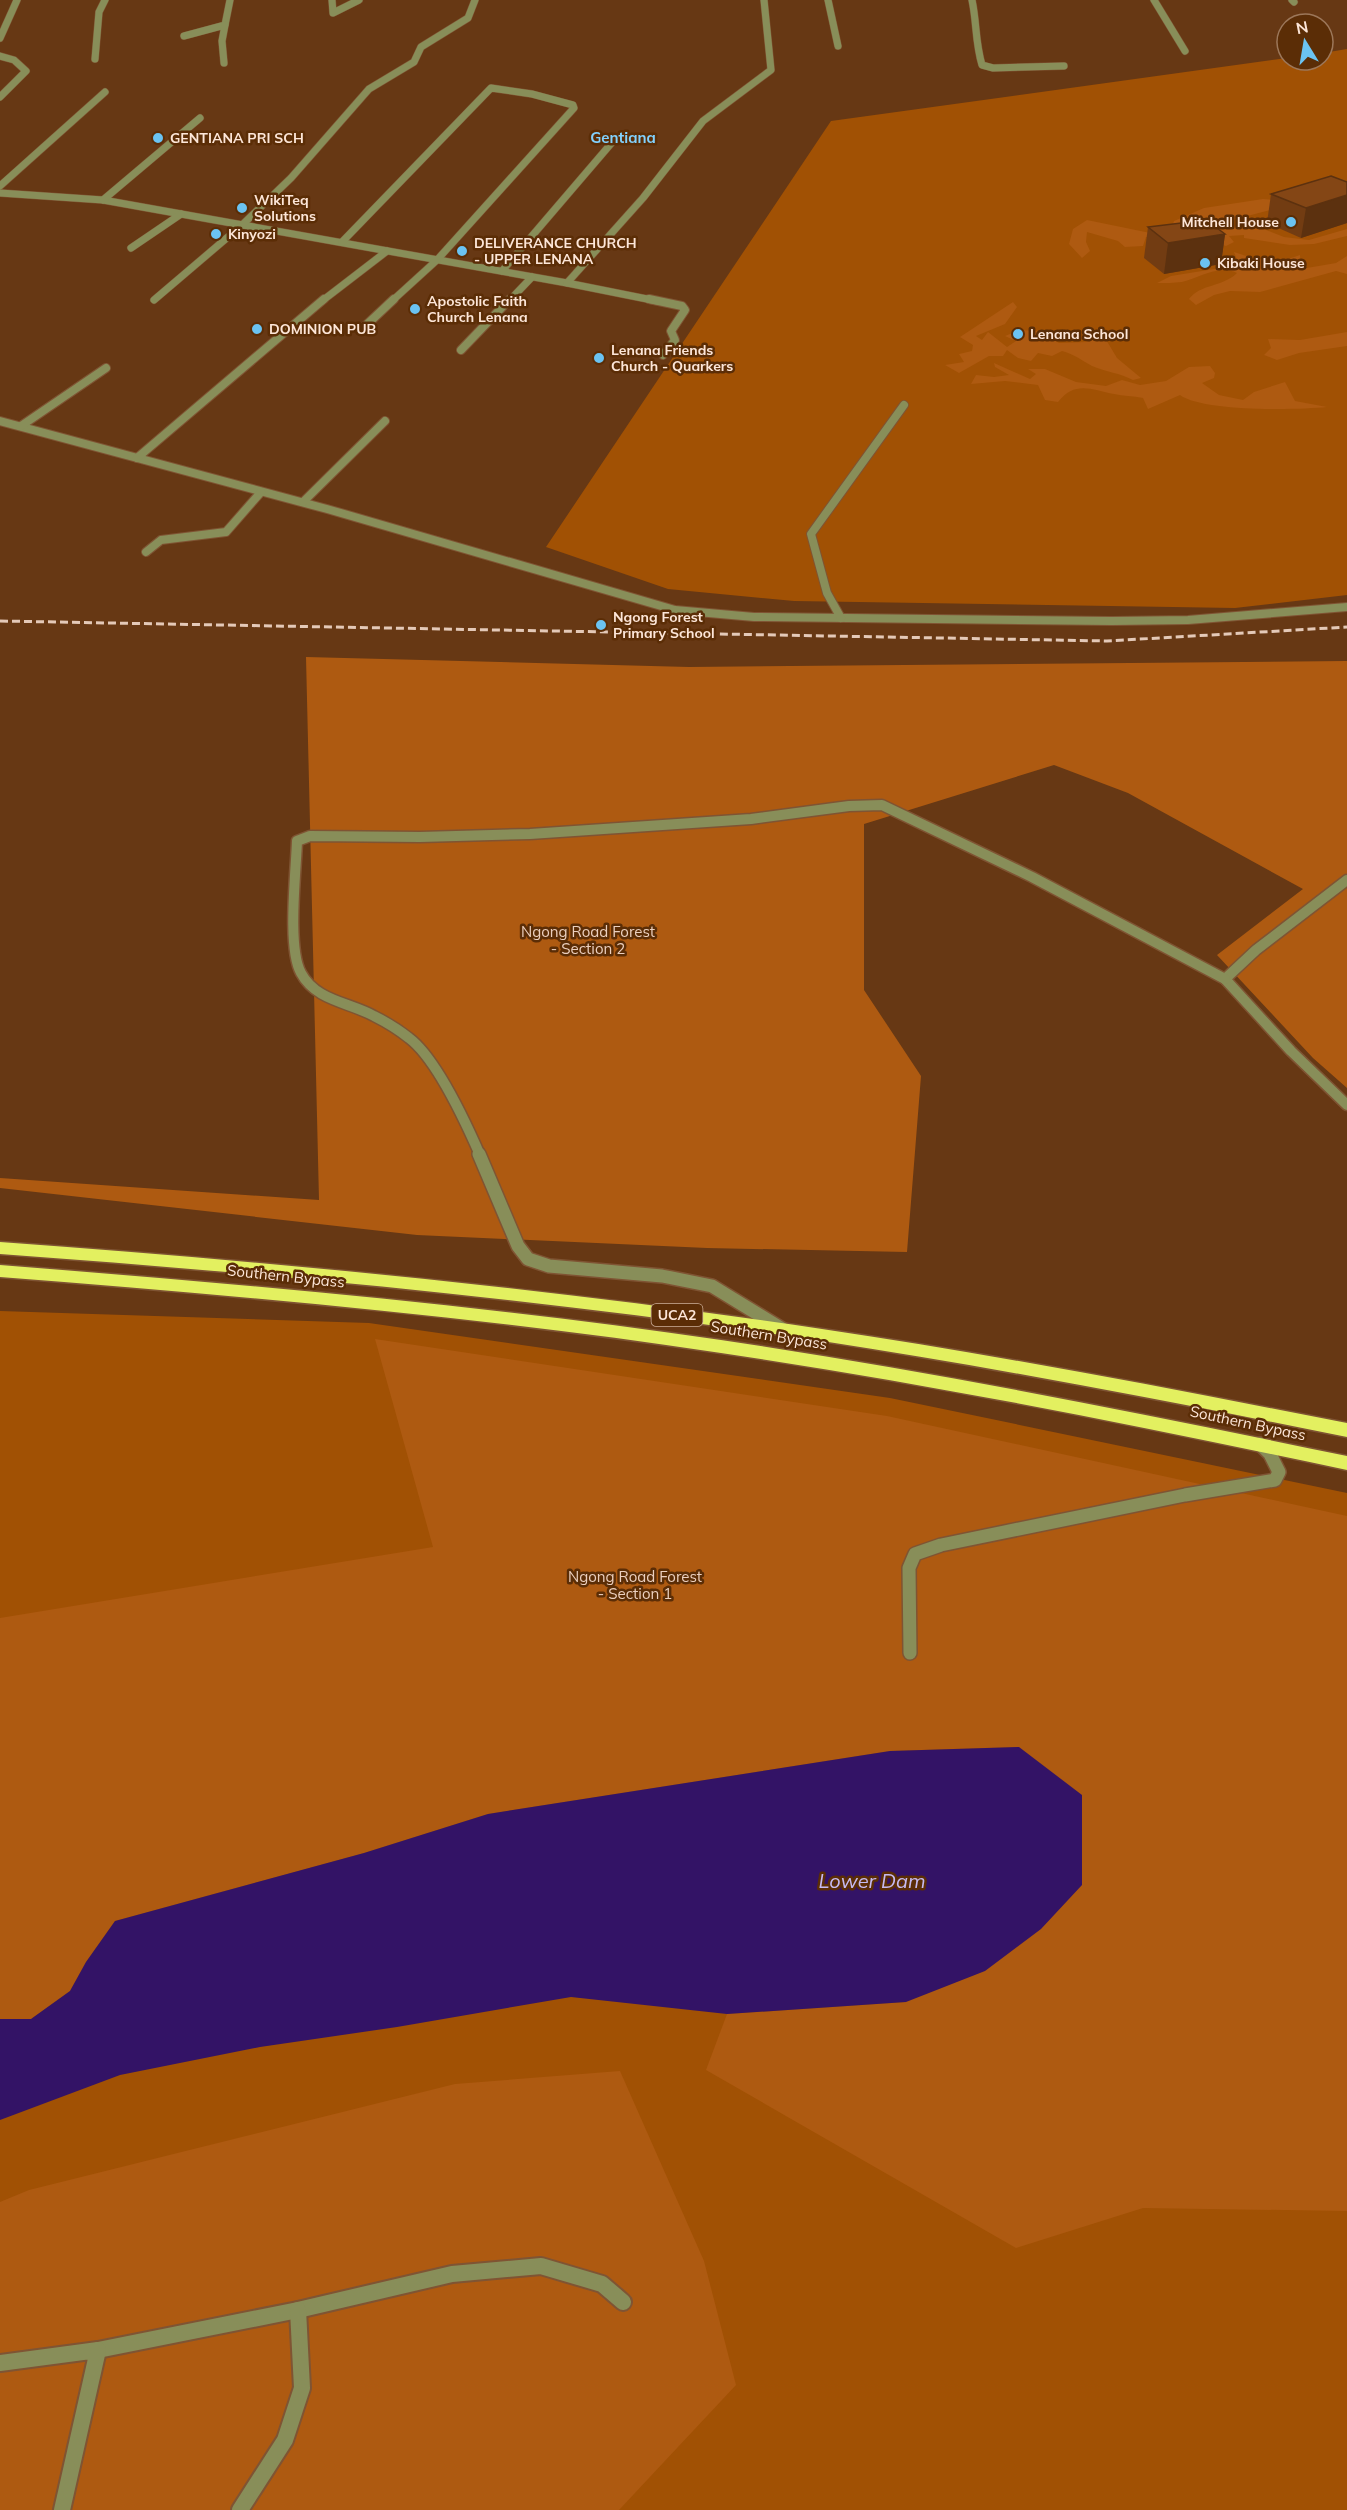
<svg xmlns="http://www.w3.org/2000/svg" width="1347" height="2510" font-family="Mulish,sans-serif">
	<rect width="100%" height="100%" fill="#673814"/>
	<g fill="#a15104">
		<path d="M1347,49V595L1235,608L794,601L668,589L546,547L831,121L1287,58V60H1323V53Z"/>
		<path d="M0,1311L369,1323L890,1398L1347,1493V2510H0Z"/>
	</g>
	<g fill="#ae5a11">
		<path d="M1263,199L1275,200L1281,207L1221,223L1224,227L1253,225L1284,237L1309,240L1347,229V236L1314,244L1290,245L1244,238V235L1229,236L1234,242L1226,246L1214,242L1146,237L1143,246L1125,247L1118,241L1087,232L1086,242L1090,251L1082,258L1069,244L1073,229L1087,220L1160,235L1171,230L1174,221L1204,208Z"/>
		<path d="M1234,252C1256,260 1278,264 1300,255L1301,269L1336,263L1347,256V274L1336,271L1260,292L1230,291L1214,295L1196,305L1189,299C1200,284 1223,287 1237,273C1218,264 1200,278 1182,282C1174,283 1165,283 1157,283L1171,276L1239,265Z"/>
		<path d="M1013,302L1017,307L1005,324L976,336L982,340L988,332L1007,347L1016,341L1005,336L1020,330L1039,331L1059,343L1086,342L1096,334L1105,338L1117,358L1141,378L1133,380C1120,373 1106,372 1092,366C1081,360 1076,355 1062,351L1052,356L1038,353L1031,361L1018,358L1007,350L1003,356H989L959,373L945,365L964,362L959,354L972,351L973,345L960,337Z"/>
		<path d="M1347,332V346L1299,353L1277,360L1264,355L1271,348L1268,339L1300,340Z"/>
		<path d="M994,363L1030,379L1036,374L1028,369H1045L1076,382L1106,386L1122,380L1140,385L1166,381L1189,367L1210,366L1215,373L1214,378L1202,383L1219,395L1243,400L1254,392L1285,382L1295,401L1327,407C1296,410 1203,412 1180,395L1148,409L1143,398C1133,396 1123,396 1114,394C1092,390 1075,380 1058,402L1045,400L1038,385L1005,381L971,384L976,375L994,377L1009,375L995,367Z"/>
		<path d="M306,657L689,667L1347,661V1088L1313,1058L1217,955L1303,889L1128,793L1054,765L864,824V990L921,1076L907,1252L707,1248L417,1235L0,1188V1178L319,1200Z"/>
		<path d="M375,1339L887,1416L1347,1516V2211L1143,2208L1016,2248L706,2070L727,2014L906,2002L1019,1747L890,1751L488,1814L364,1853L115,1921L86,1962L70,1991L31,2019H0V1618L433,1547Z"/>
		<path d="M620,2071L704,2261L736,2385L619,2510H0V2202L29,2190L455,2084Z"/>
	</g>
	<path fill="#331366" d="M1019,1747L1082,1795V1885L1041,1929L985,1971L906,2002L727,2014L571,1997L397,2027L260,2047L120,2075L0,2120V2019H31L70,1991L86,1962L115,1921L364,1853L488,1814L890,1751Z"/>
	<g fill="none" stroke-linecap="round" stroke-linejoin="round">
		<defs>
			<g id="street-far4">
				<path d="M332,0L333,13L359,0"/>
				<path d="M828,0L838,46"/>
				<path d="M972,0C977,24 975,41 982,65L993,68L1064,66"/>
				<path d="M1154,0L1185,51"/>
				<path d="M1292,0L1294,2"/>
				<path d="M184,36L225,25L230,0"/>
				<path d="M0,38L17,0"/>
				<path d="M0,56L14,60L26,71L0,97"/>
				<path d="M95,59L99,12L105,0"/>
				<path d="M224,63L222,41L225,25"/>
				<path d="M0,186L105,92"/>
				<path d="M0,193L103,200L567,283L643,198L703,121L771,70L764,0"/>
				<path d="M103,200L200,118"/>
				<path d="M342,242L491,88L532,94L573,105L574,108L437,260L392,301"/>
				<path d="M131,248L181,214"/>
				<path d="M502,271L615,139"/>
				<path d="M567,283L657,301"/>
				<path d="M154,300L242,225L291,178L369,89L414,62L421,47L468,18L475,0"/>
				<path d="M322,301L387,251"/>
				<path d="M509,301L532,277"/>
			</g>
			<g id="street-far3">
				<path d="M649,299L682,306L685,310L671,331L675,340L663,355"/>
				<path d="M361,330L394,299"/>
				<path d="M461,350L510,299"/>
				<path d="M0,421L327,509L675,610L754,617L1112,621L1188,620L1347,607"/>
				<path d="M21,426L106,368"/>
				<path d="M137,458L324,299"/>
				<path d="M303,502L385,421"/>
				<path d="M146,552L161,540L226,532L261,492"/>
				<path d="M841,618L827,593L811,534L904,405"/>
			</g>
			<g id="street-far2">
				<path d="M1347,880L1256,950L1225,979L1291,1051L1347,1105"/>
				<path d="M480,1155C466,1123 437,1059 409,1038C399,1030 386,1022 374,1016C349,1002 316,1001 301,973C287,948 296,872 297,841L310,836L420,837L530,834L751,819L849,806L882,805L1032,877L1225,979"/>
			</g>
			<g id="street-far1">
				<path d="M479,1154L518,1246L528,1259L549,1266L662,1276L712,1286L784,1330"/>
				<path d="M910,1653L909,1568L915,1554L941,1545L1185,1495L1275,1480L1279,1472L1270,1454L1260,1444"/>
			</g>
			<g id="street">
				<path d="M98,2350L298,2310L452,2274L541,2266L602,2284L623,2302"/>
				<path d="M0,2363L98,2350L62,2510"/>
				<path d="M240,2510L285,2440L302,2388L298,2310"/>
			</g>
			<g id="highway">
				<path d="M0,1242C275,1262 550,1288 822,1329C998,1355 1173,1389 1347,1423V1437C1173,1402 998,1368 822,1341C550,1300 275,1274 0,1254Z"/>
				<path d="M0,1265C241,1284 482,1305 721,1340C931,1371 1139,1413 1347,1456V1470C1139,1426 932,1384 721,1353C482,1317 241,1296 0,1277Z"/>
			</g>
		</defs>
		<use href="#street-far4" stroke="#7f5433" stroke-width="8"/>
		<use href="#street-far3" stroke="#7f5433" stroke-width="10"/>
		<use href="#street-far2" stroke="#7f5433" stroke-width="13"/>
		<use href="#street-far1" stroke="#7f5433" stroke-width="16"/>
		<use href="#street" stroke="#7f5433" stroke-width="20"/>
		<use href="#highway" stroke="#7f5433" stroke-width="3"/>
		<use href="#street-far4" stroke="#888e59" stroke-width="7"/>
		<use href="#street-far3" stroke="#888e59" stroke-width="8"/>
		<use href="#street-far2" stroke="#888e59" stroke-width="10"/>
		<use href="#street-far1" stroke="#888e59" stroke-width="13"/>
		<use href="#street" stroke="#888e59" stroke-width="16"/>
		<use href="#highway" fill="#e3f060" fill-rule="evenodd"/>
		<path stroke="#e4c9b8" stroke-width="3" stroke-dasharray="8 4" stroke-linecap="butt" d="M0,621L1107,641L1347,627"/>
	</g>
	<g fill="#723c12">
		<path d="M1347,182V223L1301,238L1267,223L1271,194Z"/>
		<path d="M1148,227L1225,234L1221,264L1164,274L1144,258Z"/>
	</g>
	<g fill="#5c310f">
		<path d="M1347,195V223L1301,238L1306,208Z"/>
		<path d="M1225,234L1221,264L1164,274L1168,243Z"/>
	</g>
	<g fill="#844615" stroke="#5c310f" stroke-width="1.5">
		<path d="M1331,176L1347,182V195L1306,208L1271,194Z"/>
		<path d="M1206,220L1225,234L1168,243L1148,227Z"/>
	</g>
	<g fill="#6bc3f2" stroke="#5b2d06" stroke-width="2">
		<circle cx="158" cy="138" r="6"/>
		<circle cx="242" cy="208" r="6"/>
		<circle cx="1291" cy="222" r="6"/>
		<circle cx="216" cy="234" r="6"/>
		<circle cx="462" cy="251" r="6"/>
		<circle cx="1205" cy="263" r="6"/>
		<circle cx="415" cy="309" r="6"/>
		<circle cx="257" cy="329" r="6"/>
		<circle cx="1018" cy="334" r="6"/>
		<circle cx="599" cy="358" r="6"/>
		<circle cx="601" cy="625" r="6"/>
	</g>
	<g text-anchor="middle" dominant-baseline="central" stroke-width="5" stroke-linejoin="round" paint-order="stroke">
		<g font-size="14" font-weight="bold" fill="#fde6d8" stroke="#5b2d06" text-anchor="start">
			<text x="170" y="138">GENTIANA PRI SCH</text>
			<text x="254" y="200">WikiTeq<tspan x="254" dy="16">Solutions</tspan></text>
			<text x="1279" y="222" text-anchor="end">Mitchell House</text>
			<text x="228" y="234">Kinyozi</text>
			<text x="474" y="243">DELIVERANCE CHURCH<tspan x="474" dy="16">- UPPER LENANA</tspan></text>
			<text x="1217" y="263">Kibaki House</text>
			<text x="427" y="301">Apostolic Faith<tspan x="427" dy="16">Church Lenana</tspan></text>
			<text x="269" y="329">DOMINION PUB</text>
			<text x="1030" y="334">Lenana School</text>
			<text x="611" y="350">Lenana Friends<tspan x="611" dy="16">Church - Quarkers</tspan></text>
			<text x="613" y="617">Ngong Forest<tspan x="613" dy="16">Primary School</tspan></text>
		</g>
		<rect fill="#5b2d06" stroke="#ccae99" stroke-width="1.5" x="651.5" y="1304" width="51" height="22" rx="4.5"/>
		<g font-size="14" font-weight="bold" fill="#fde6d8">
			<text x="677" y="1315">UCA2</text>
		</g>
		<g font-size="15" font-weight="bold" fill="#82d1fd" stroke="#5b2d06">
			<text x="623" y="137">Gentiana</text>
		</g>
		<g font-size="15" fill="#ecd0bf" stroke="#5b2d06">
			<text x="588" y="931">Ngong Road Forest<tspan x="588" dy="17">- Section 2</tspan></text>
			<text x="635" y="1576">Ngong Road Forest<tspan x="635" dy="17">- Section 1</tspan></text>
		</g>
		<g font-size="15" fill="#fde6d8" stroke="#5b2d06">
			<text transform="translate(286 1276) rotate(6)">Southern Bypass</text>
			<text transform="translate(769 1335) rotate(9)">Southern Bypass</text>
			<text transform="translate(1248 1423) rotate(12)">Southern Bypass</text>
		</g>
		<g font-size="20" font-style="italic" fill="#c6baf2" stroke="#5b2d06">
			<text x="872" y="1880">Lower Dam</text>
		</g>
	</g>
	<g transform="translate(1305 42) rotate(349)"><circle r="28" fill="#5b2d06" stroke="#9c775a" stroke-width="1.5"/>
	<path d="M0-4.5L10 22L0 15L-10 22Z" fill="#6bc3f2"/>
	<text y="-9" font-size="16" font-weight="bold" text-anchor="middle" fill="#fde6d8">N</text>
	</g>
</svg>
